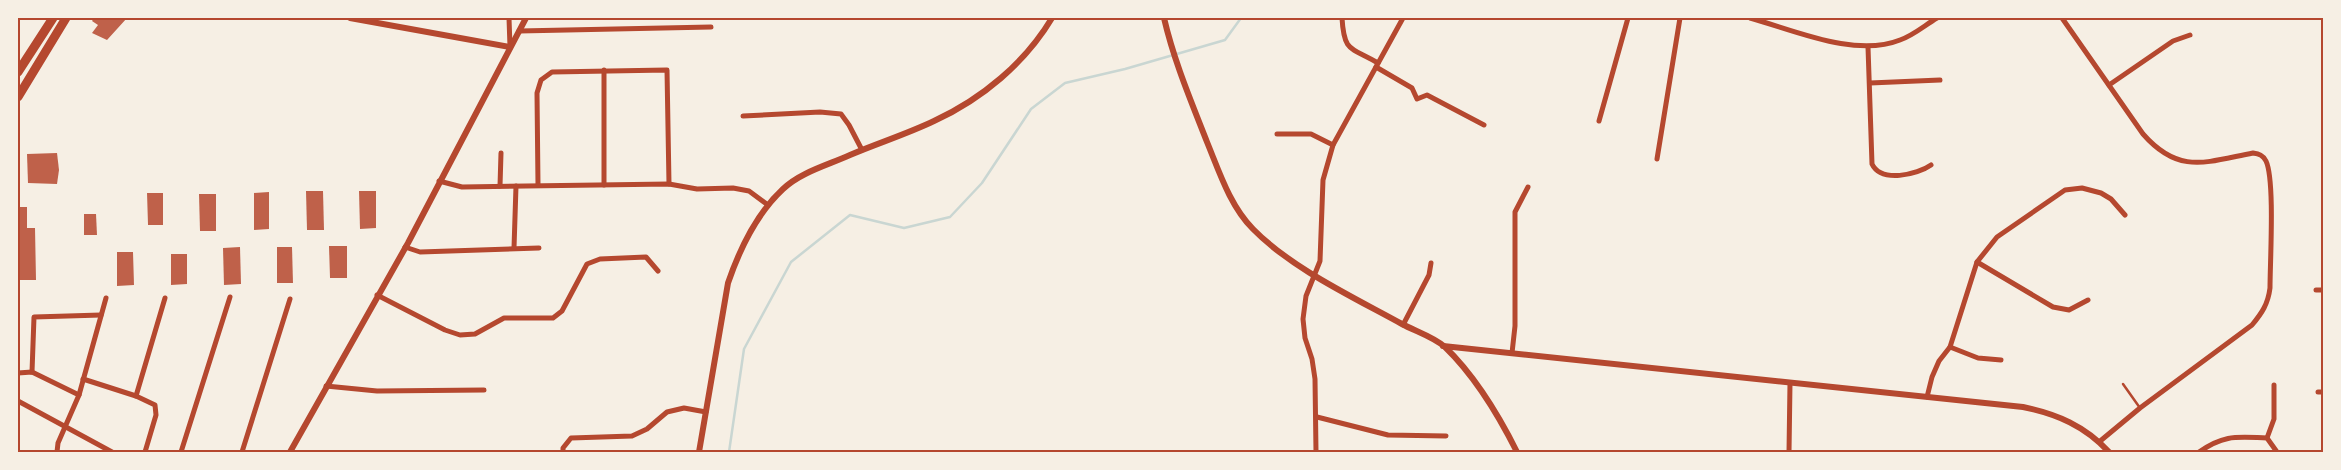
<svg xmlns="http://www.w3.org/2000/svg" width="2341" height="470" font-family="'Archivo Narrow',sans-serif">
	<rect width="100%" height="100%" fill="#f6efe4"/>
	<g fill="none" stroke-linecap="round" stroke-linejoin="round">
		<path stroke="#c9d6d2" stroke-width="2.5" d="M729,452L744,349L791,262L850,215L904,228L950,217L982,183L1031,109L1065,83L1125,69L1225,40L1241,18"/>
	</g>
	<g fill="#bf614a">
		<path d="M94,18H127L107,40L92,33L98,25L92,21Z"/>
		<path d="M57,153L59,170L57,184L28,183L27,154Z"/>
		<path d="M306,191H323L324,230H307Z"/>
		<path d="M359,191H376V228L360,229Z"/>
		<path d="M269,192V229L254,230V193Z"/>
		<path d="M147,193H163V225H148Z"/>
		<path d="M199,194H216V231H200Z"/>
		<path d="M18,207H27V228H35L36,280H18Z"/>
		<path d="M84,214H96L97,235H84Z"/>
		<path d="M329,246H347V278H330Z"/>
		<path d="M240,247L241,284L224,285L223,248Z"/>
		<path d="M277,247H292L293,283H277Z"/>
		<path d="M117,252H133L134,285L117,286Z"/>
		<path d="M171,254H187V284L171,285Z"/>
	</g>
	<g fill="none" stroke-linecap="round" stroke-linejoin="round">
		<path stroke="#b5482f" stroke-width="2.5" d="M2123,384L2140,408"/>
		<g stroke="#b5482f" stroke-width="5">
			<path d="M509,18L510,47"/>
			<path d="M1342,18C1344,52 1350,47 1378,63"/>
			<path d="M1750,18C1794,30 1855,58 1900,40C1914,35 1925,25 1937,18"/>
			<path d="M2062,18L2143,134C2179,175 2206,162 2253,153C2259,154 2263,155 2266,161C2275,180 2270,262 2270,288C2268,304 2262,313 2252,325L2140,408L2099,442"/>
			<path d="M519,31L711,27"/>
			<path d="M1868,47L1872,164C1881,183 1917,175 1931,165"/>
			<path d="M1376,67L1412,88L1417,99L1427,95L1484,125"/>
			<path d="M604,70V185"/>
			<path d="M1870,83L1940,80"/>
			<path d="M2109,85L2173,41L2190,35"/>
			<path d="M743,116L820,112L841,114L849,125L862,150"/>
			<path d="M1599,121L1628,18"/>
			<path d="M1277,134H1311L1333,145"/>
			<path d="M1657,159L1680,18"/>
			<path d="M439,181L462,187L669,184L697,189L733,188L749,191L768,205"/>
			<path d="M538,185L537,93L541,80L552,72L667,70L669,184"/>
			<path d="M500,186L501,153"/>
			<path d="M405,247L420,252L539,248"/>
			<path d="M514,248L516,186"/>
			<path d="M1977,262L2053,307L2069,310L2088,300"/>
			<path d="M2316,290H2324"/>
			<path d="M377,295L445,330L460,335L475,334L504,318H553L562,311L587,264L600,259L646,257L658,271"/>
			<path d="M1403,325L1429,275L1431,263"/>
			<path d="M1950,347L1978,358L2001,360"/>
			<path d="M1512,353L1515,326V212L1528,187"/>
			<path d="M32,372L34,317L101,315"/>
			<path d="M18,373L32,372L79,395"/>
			<path d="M83,379L136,396L155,405L156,415L145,452"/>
			<path d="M326,386L377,391L484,390"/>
			<path d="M2318,392H2324"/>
			<path d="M136,396L165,298"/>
			<path d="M1927,397L1932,377L1939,361L1950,347L1977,262L1997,237L2065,190L2082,188L2101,193L2111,199L2125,215"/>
			<path d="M18,401L112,452"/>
			<path d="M1317,417L1388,435L1446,436"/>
			<path d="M2267,438L2274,419V385"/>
			<path d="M57,452L58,443L79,395L106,298"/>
			<path d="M181,452L230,297"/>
			<path d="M242,452L290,299"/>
			<path d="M563,452V448L571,438L632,436L647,429L667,412L684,408L706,412"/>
			<path d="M1316,452L1315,379L1312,359L1305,338L1303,319L1306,296L1320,261L1323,180L1333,145L1403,18"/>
			<path d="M1789,452L1790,383"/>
			<path d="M2199,452C2225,434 2237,437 2267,438L2277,452"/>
		</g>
		<g stroke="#b5482f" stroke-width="6">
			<path d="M350,18L510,47"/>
			<path d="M1164,18C1174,61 1191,101 1207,142C1219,171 1230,206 1253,229C1291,268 1353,297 1402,324C1415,331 1434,337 1445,347C1475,376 1499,416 1517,452"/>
			<path d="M1443,346L2023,407C2057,414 2085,426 2109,452"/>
			<path d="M290,452L408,243L526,18"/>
			<path d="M699,452L728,283C740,248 756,214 783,189C801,172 828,165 850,155C878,143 907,134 934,121C982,99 1025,63 1052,18"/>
		</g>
		<g stroke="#b5482f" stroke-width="9">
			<path d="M18,72L53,18"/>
			<path d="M18,97L66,18"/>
		</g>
	</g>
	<rect width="2341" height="470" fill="none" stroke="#f6efe4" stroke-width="38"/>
	<rect x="19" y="19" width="2303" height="432" fill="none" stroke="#b5482f" stroke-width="2"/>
</svg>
